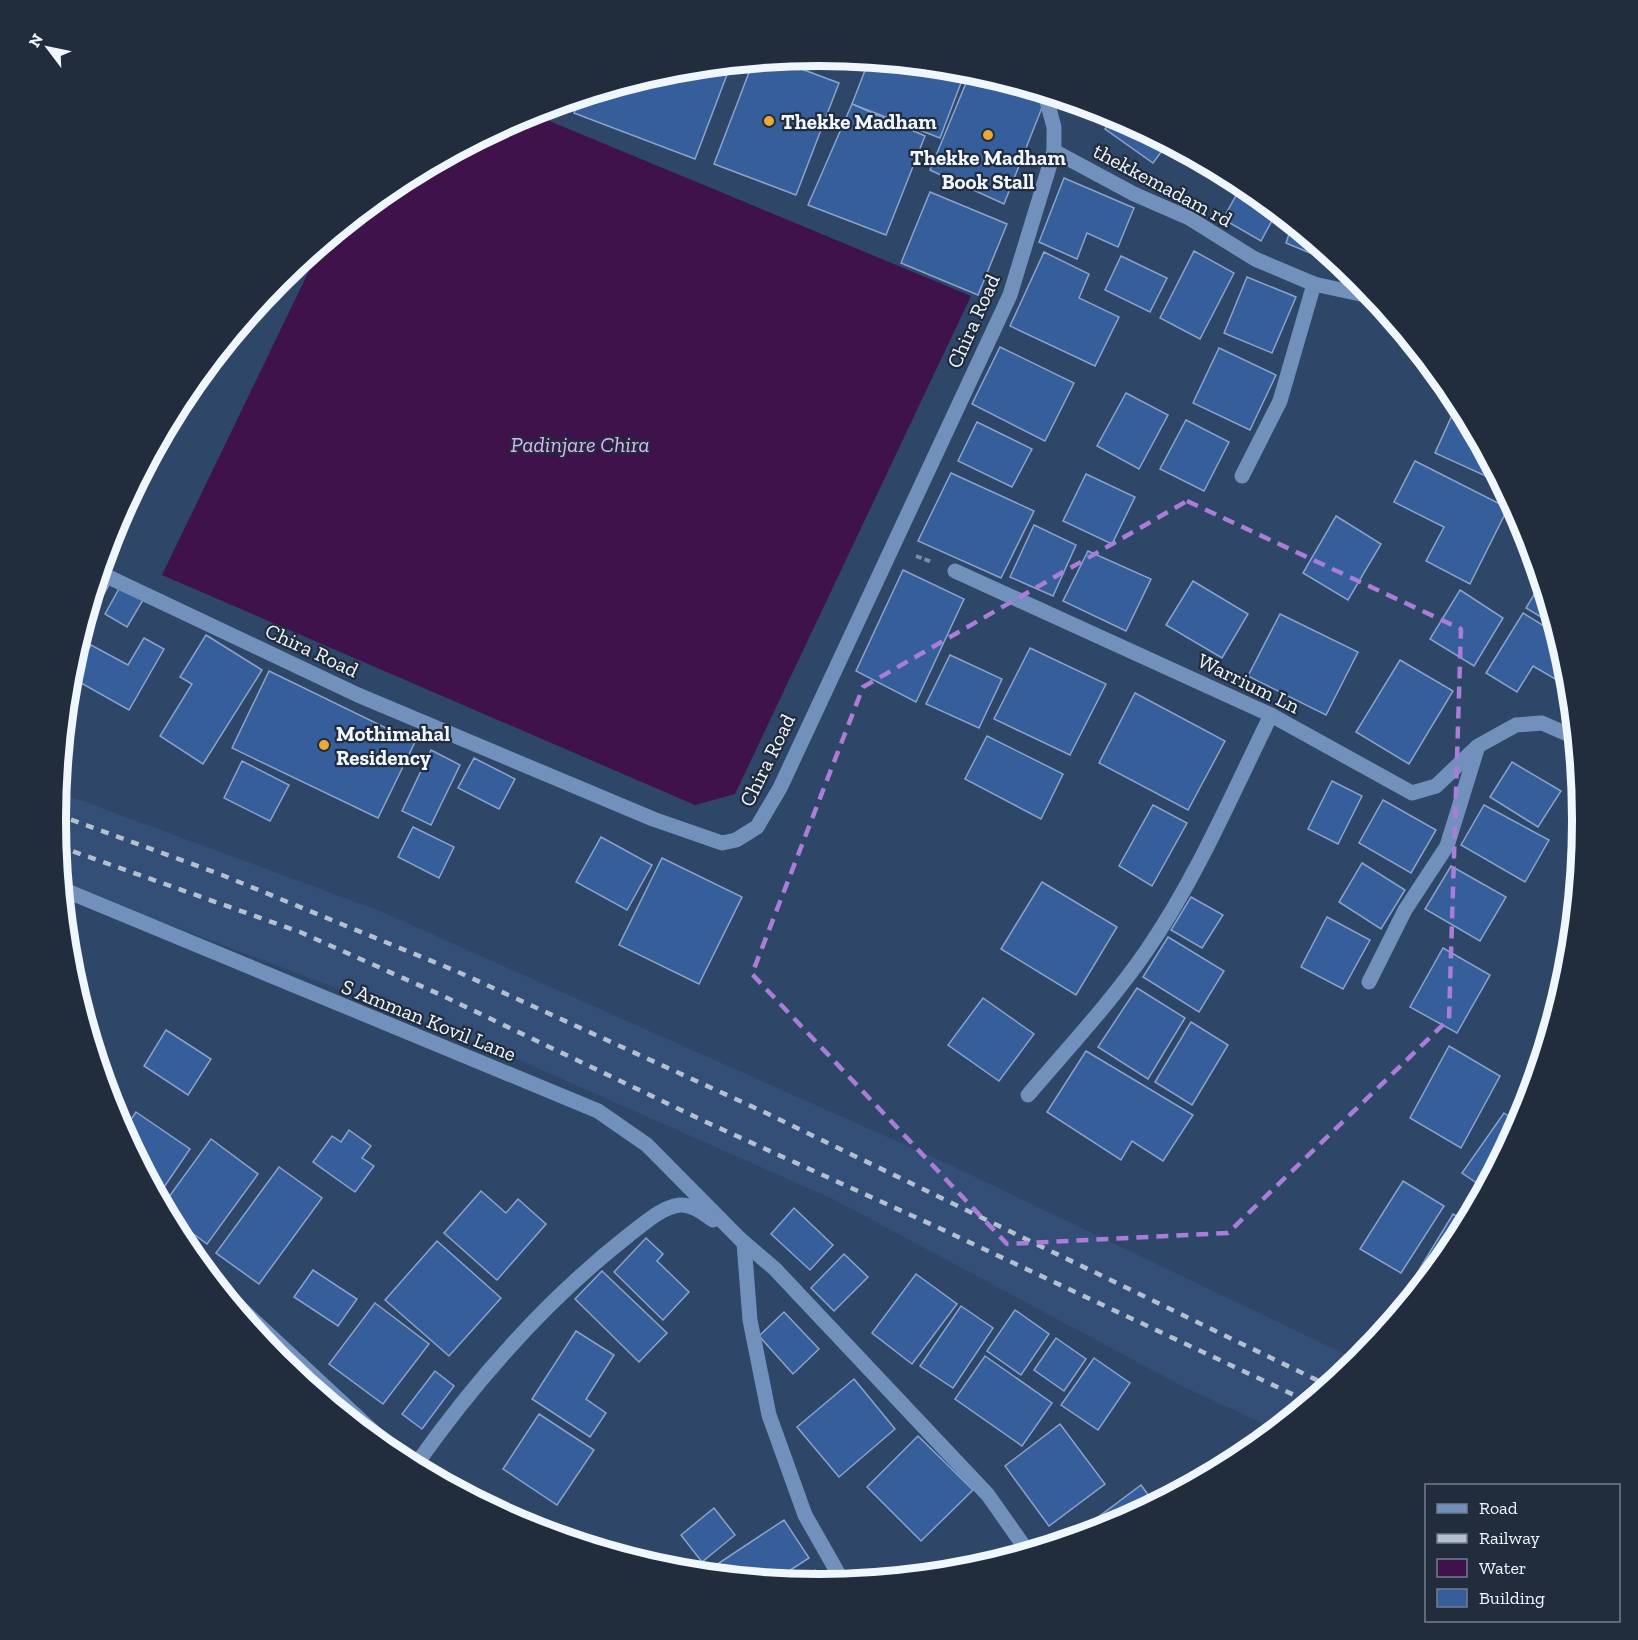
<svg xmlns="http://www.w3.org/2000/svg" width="1638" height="1640" font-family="'Zilla Slab',serif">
	<rect width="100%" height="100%" fill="#2e4668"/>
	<path fill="#344f77" d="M58,792L380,911L950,1165L1359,1361L1275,1429L1184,1387L835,1200L481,1043L62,884L56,821Z"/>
	<path fill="#3f124c" d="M530,113L971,296L735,794L695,805L162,575L322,244L395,184Z"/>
	<g fill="#355e9b" stroke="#89a4cc" stroke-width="1.5">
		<path d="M777,60L839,83L796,195L714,164L753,62Z"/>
		<path d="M869,60L946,68L964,75L940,138L852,104Z"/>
		<path d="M731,64L695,159L574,113L580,98L670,70Z"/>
		<path d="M971,71L1000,80L1045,100L1004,204L930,170Z"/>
		<path d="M852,104L925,136L886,235L808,205Z"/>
		<path d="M1114,115L1167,144L1153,163L1105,129Z"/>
		<path d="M1218,171L1243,184L1263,200L1216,175Z"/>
		<path d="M1064,178L1134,208L1118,247L1087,233L1077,259L1039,242Z"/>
		<path d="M930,192L1007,224L978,295L901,263Z"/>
		<path d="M1238,192L1276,213L1261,241L1223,219Z"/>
		<path d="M1292,225L1344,267L1286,243Z"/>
		<path d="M1194,251L1234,273L1200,339L1160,318Z"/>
		<path d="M1044,252L1089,274L1079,298L1119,317L1095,366L1010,326Z"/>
		<path d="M1121,256L1167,278L1150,312L1105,290Z"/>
		<path d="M1247,277L1296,297L1272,353L1224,333Z"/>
		<path d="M1000,347L1074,383L1045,441L972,404Z"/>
		<path d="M1219,348L1276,375L1250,430L1193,403Z"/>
		<path d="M1126,393L1168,415L1139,469L1097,446Z"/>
		<path d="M1458,402L1501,483L1435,453Z"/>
		<path d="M1186,420L1229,442L1204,491L1160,469Z"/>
		<path d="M977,422L1032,449L1012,487L958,461Z"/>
		<path d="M1415,461L1508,508L1470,584L1426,561L1444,527L1394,502Z"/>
		<path d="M951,473L1034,511L1001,578L918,541Z"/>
		<path d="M1086,474L1135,497L1112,544L1063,521Z"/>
		<path d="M1336,516L1381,544L1348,600L1303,573Z"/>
		<path d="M1034,525L1076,545L1053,596L1010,577Z"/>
		<path d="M1088,551L1151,579L1126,631L1063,601Z"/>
		<path d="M903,570L964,599L916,702L856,671Z"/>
		<path d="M98,578L109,585L94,612L89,609Z"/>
		<path d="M1193,581L1248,614L1222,658L1166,625Z"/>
		<path d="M1541,583L1550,613L1546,620L1526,608Z"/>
		<path d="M120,587L143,600L127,627L105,614Z"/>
		<path d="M1460,590L1503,618L1474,666L1430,639Z"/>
		<path d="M1523,613L1557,634L1568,670L1569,687L1533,666L1517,692L1486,673Z"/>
		<path d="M1280,614L1358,652L1326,715L1248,676Z"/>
		<path d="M206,635L262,670L203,764L160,736L192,684L180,677Z"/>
		<path d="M144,638L164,649L129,710L72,678L91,645L128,665Z"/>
		<path d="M1030,648L1106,684L1070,755L994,719Z"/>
		<path d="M950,655L1002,679L979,728L926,704Z"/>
		<path d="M1400,660L1453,691L1409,764L1356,732Z"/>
		<path d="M269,671L415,742L378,818L232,748Z"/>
		<path d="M1135,693L1225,741L1188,810L1099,763Z"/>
		<path d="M987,736L1063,774L1041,819L965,779Z"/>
		<path d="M431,750L460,765L431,825L402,811Z"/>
		<path d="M474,758L515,779L499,809L458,788Z"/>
		<path d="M242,761L289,785L270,821L224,798Z"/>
		<path d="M1512,762L1561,791L1538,827L1490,797Z"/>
		<path d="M1332,781L1362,796L1338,844L1308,829Z"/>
		<path d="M1383,800L1436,830L1411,873L1359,843Z"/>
		<path d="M1153,805L1187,823L1152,886L1119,866Z"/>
		<path d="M1484,805L1549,840L1525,882L1461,845Z"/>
		<path d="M413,827L454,847L439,878L398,857Z"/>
		<path d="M601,837L652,865L627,910L576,882Z"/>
		<path d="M662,858L742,897L699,984L619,945Z"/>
		<path d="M1362,863L1405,890L1381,929L1339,902Z"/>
		<path d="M1451,866L1506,897L1480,941L1425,909Z"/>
		<path d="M1042,882L1117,927L1076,995L1001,949Z"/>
		<path d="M1191,897L1223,915L1202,948L1171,930Z"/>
		<path d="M1327,917L1370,940L1343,989L1301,967Z"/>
		<path d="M1168,937L1224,971L1199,1012L1143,977Z"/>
		<path d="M1443,948L1490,975L1457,1033L1410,1007Z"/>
		<path d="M1567,972L1560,997L1554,994Z"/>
		<path d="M1137,988L1185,1018L1148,1079L1098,1047Z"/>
		<path d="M983,998L1034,1034L999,1081L948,1045Z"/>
		<path d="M1191,1022L1228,1045L1192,1105L1155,1082Z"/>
		<path d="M166,1030L211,1059L188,1095L144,1066Z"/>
		<path d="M1449,1046L1500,1076L1461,1148L1410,1118Z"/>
		<path d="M1086,1051L1193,1115L1163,1161L1132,1141L1121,1160L1047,1112Z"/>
		<path d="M136,1112L190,1149L158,1196L123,1131Z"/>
		<path d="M1504,1113L1519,1123L1484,1188L1462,1173Z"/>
		<path d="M349,1130L371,1146L362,1158L374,1166L355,1192L313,1162L332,1136L341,1142Z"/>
		<path d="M211,1139L258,1174L207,1244L168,1215L163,1205Z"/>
		<path d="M279,1167L322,1198L259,1284L216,1253Z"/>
		<path d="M1403,1181L1444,1206L1401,1273L1360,1249Z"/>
		<path d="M481,1191L506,1213L518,1199L546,1224L497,1280L444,1233Z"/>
		<path d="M794,1208L833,1245L810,1270L771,1234Z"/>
		<path d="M1453,1214L1466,1222L1454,1245L1415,1292L1408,1288Z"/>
		<path d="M646,1238L663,1254L657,1261L689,1292L663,1320L614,1272Z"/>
		<path d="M437,1241L501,1298L449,1356L385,1300Z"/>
		<path d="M844,1254L868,1277L834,1311L811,1288Z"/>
		<path d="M313,1270L357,1299L338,1326L294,1297Z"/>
		<path d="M602,1271L667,1333L639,1362L575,1299Z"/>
		<path d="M916,1274L957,1304L912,1364L872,1333Z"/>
		<path d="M375,1303L429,1344L383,1404L329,1364Z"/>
		<path d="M961,1306L993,1328L953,1388L920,1366Z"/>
		<path d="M1015,1310L1049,1334L1021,1375L987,1351Z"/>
		<path d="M784,1312L819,1349L793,1374L759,1336Z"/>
		<path d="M576,1331L614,1355L586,1399L606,1413L590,1437L532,1399Z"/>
		<path d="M1056,1338L1086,1359L1064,1391L1034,1370Z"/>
		<path d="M985,1356L1052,1403L1022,1446L955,1399Z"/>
		<path d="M1094,1358L1130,1383L1098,1430L1061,1405Z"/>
		<path d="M435,1371L454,1386L422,1429L402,1414Z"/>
		<path d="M854,1379L895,1429L839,1477L797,1427Z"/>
		<path d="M539,1414L594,1450L557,1505L503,1469Z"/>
		<path d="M1060,1424L1105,1484L1049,1526L1005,1466Z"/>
		<path d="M918,1436L973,1490L921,1541L867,1487Z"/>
		<path d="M1141,1485L1154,1503L1105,1528L1097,1518Z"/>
		<path d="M714,1508L735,1535L702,1562L681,1535Z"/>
		<path d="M784,1520L809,1558L775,1580L728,1576L719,1563Z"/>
		<path d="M815,1570L828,1584L802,1583Z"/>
	</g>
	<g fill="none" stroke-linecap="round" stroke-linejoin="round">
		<path stroke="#7b8ca3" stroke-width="4" stroke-dasharray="6 3" stroke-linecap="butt" d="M916,556L932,562"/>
		<g stroke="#7190bc" stroke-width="15">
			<path d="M1054,151L1134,194L1189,218L1255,259L1314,284L1374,297"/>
			<path d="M1242,476L1280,401L1314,284"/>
			<path d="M955,571L1271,715L1412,793L1436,786L1478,746L1516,725L1542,723L1574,737"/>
			<path d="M100,573L358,695L653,819L722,843L736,840L757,827L780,788L1010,295L1054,151V127L1045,94"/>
			<path d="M62,889L598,1111L647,1145L744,1243L750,1320L769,1415L805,1515L843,1582"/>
			<path d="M1369,982L1405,910L1447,846L1477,749"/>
			<path d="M1028,1095C1068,1048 1112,1001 1147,950C1197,877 1232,794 1271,715"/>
			<path d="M740,1239L775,1269L988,1495L1028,1552"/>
			<path d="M222,1291L406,1462"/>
			<path d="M415,1466C475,1381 546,1300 629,1235C644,1224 661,1207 680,1205C692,1204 704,1214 713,1220"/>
		</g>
		<g stroke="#b4c0d0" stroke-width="4.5" stroke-dasharray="8 8" stroke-linecap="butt">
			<path d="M56,814L222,875L456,971L764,1112L1329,1386"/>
			<path d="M58,846L300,932L441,995L706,1122L937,1227L1309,1402"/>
		</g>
	</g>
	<path fill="none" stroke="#aa7dd8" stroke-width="4.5" stroke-dasharray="12 8" stroke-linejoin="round" d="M1187,501L1461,629L1449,1019L1228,1233L1007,1244L752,974L863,687Z"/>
	<g fill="#e9aa38" stroke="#212c3c" stroke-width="2">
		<circle cx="769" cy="121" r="6"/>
		<circle cx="988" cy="135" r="6"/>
		<circle cx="324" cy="745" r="6"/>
	</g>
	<g text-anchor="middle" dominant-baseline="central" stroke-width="4.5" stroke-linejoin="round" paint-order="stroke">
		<g font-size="21" font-weight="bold" fill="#f0f6fe" stroke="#212c3c" text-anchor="start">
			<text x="781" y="121">Thekke Madham</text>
			<text x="988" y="157" text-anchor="middle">Thekke Madham<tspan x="988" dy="24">Book Stall</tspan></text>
			<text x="336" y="733">Mothimahal<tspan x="336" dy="24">Residency</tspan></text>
		</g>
		<g font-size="21" fill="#f0f6fe" stroke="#212c3c">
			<text transform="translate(1163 185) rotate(28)">thekkemadam rd</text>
			<text transform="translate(973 321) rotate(-66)">Chira Road</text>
			<text transform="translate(312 650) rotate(25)">Chira Road</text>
			<text transform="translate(1249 683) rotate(26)">Warrium Ln</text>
			<text transform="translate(767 760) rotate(-64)">Chira Road</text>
			<text transform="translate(429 1020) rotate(22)">S Amman Kovil Lane</text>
		</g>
		<g font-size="22" font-style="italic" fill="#e5b0f6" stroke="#212c3c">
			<text x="580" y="444">Padinjare Chira</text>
		</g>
	</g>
	<path d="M0 0H1638V1640H0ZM819 66H819A753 753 0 0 1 1572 819V821A753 753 0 0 1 819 1574H819A753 753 0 0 1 66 821V819A753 753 0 0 1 819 66Z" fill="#212c3c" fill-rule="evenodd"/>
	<path fill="none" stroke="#f0f6fe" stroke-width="8" d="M819 66H819A753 753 0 0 1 1572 819V821A753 753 0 0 1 819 1574H819A753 753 0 0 1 66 821V819A753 753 0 0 1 819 66Z"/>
	<rect x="1425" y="1484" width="195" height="138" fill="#212c3c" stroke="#747d8a" stroke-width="1.5"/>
	<rect x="1437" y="1504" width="30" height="9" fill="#7190bc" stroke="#747d8a" stroke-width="1.5"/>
	<text x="1479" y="1514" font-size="18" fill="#f0f6fe">Road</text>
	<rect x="1437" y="1534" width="30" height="9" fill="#b4c0d0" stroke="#747d8a" stroke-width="1.5"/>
	<text x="1479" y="1544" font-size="18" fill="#f0f6fe">Railway</text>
	<rect x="1437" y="1559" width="30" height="18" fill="#3f124c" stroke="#747d8a" stroke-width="1.5"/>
	<text x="1479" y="1574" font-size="18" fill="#f0f6fe">Water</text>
	<rect x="1437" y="1589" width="30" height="18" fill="#355e9b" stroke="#747d8a" stroke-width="1.5"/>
	<text x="1479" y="1604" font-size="18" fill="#f0f6fe">Building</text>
	<g transform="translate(48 48) rotate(302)" stroke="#212c3c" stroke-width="4.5" paint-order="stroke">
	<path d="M0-4.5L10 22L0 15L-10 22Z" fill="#f0f6fe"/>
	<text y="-9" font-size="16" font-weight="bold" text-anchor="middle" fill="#f0f6fe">N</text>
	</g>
</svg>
